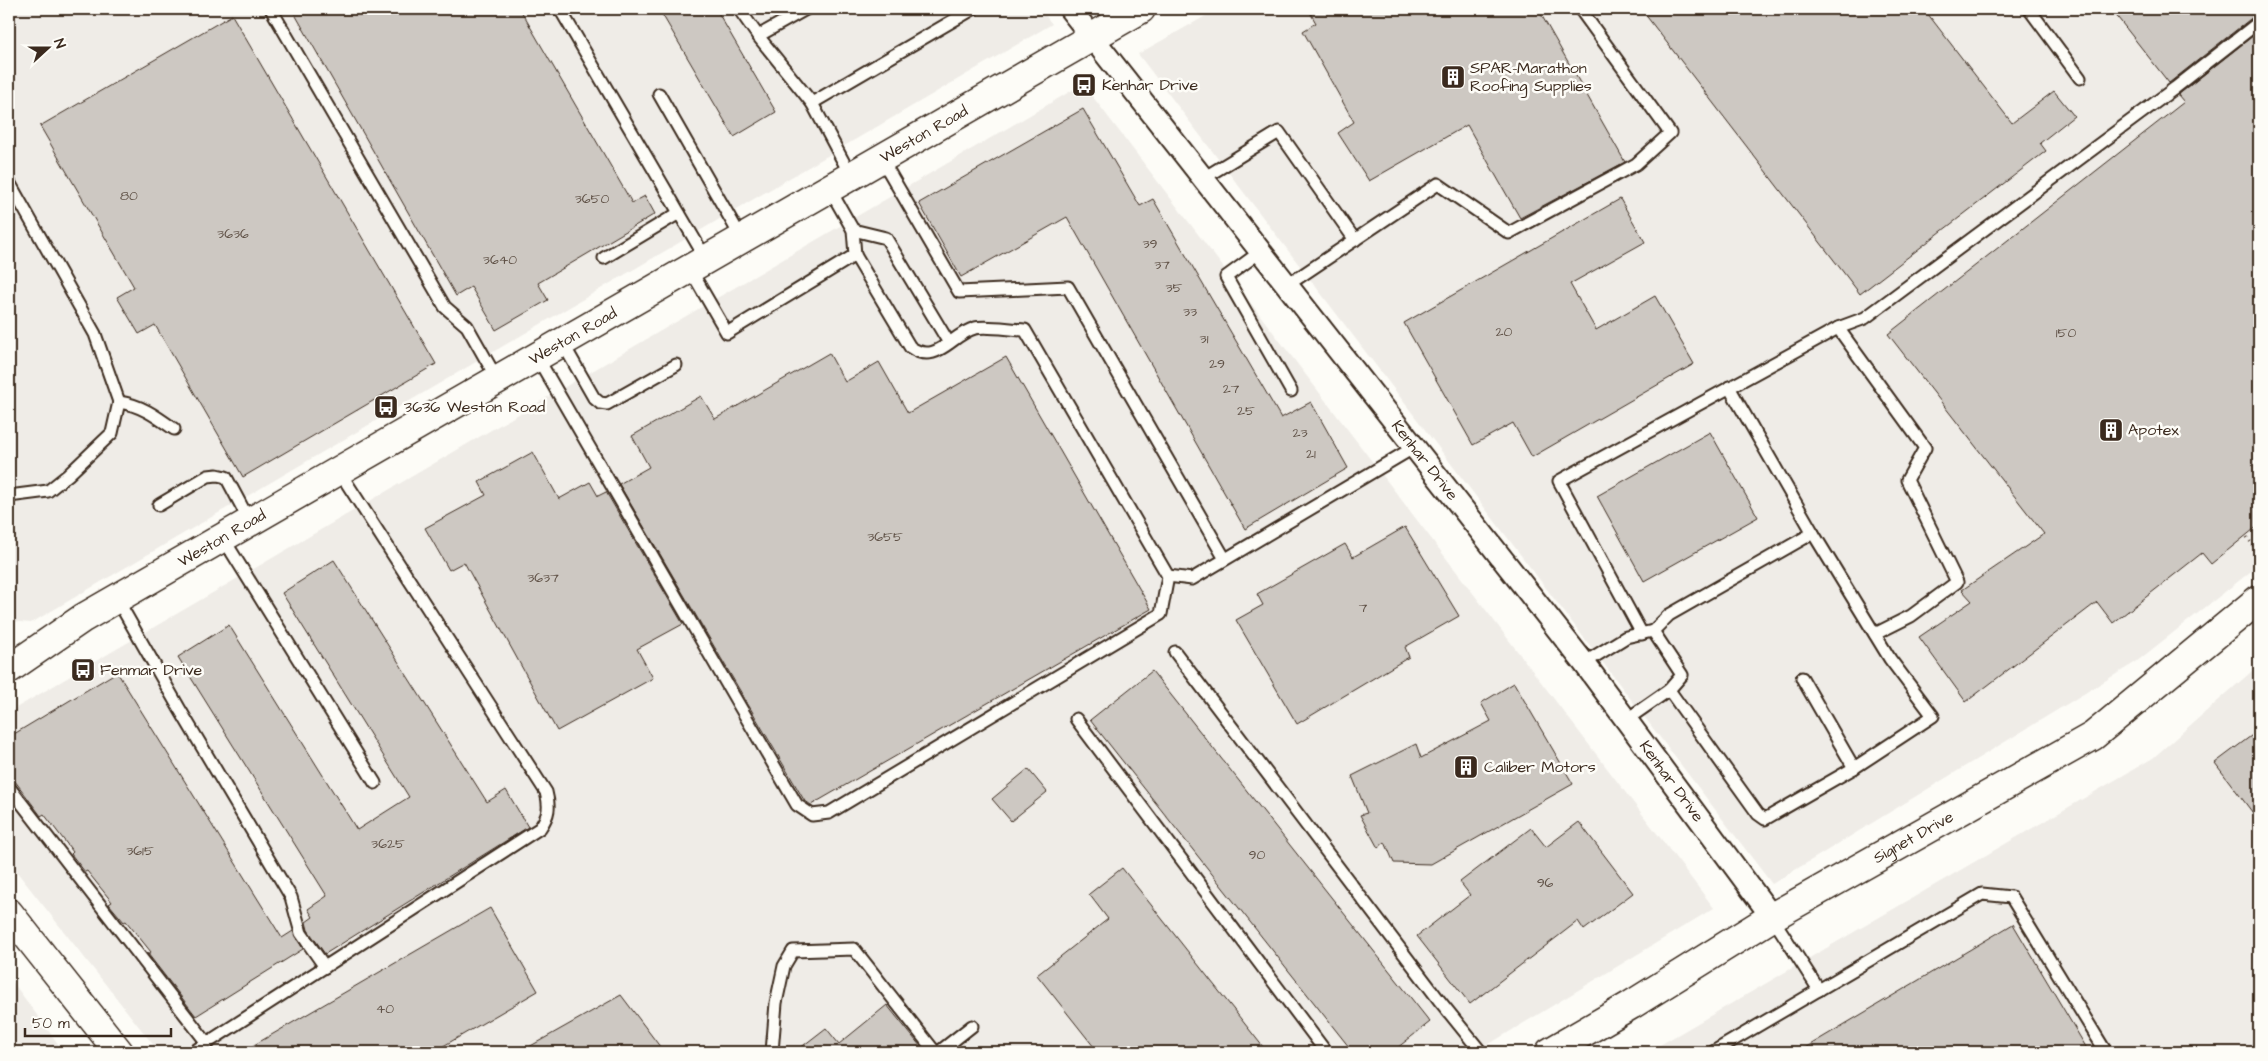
<svg xmlns="http://www.w3.org/2000/svg" width="2268" height="1061" font-family="'Architects Daughter',sans-serif">
	<rect width="100%" height="100%" fill="#fdfcf7"/>
	<filter id="ink" filterUnits="userSpaceOnUse"><feTurbulence type="fractalNoise" baseFrequency=".02" numOctaves="2"/><feDisplacementMap in="SourceGraphic" scale="10" xChannelSelector="R" yChannelSelector="G"/><feConvolveMatrix kernelMatrix="1 2 1 2 8 2 1 2 1" color-interpolation-filters="sRGB"/></filter>
	<g filter="url(#ink)">
		<g fill="#efece7">
			<path d="M17,9H1040L1052,24L31,623L9,621V66Z"/>
			<path d="M1218,9H2259V565L2136,662L1772,884L1138,54Z"/>
			<path d="M1083,84L1714,908L1476,1052H159L9,862V712Z"/>
			<path d="M2259,665V1052H1648L2153,758Z"/>
			<path d="M9,977L64,1052H9Z"/>
		</g>
		<g fill="#cdc8c2" stroke="#3b2a1e">
			<path d="M292,9H520L632,203L645,196L655,214L538,283L548,300L496,330L471,287L456,296Z"/>
			<path d="M659,9H716L776,112L734,137Z"/>
			<path d="M1308,9H1538L1625,162L1520,218L1467,125L1369,181L1338,133L1354,122L1303,31L1316,23Z"/>
			<path d="M1641,9H1924L2012,123L2054,91L2074,116L2040,143L2046,151L1860,294Z"/>
			<path d="M2111,9H2259V15L2254,16L2169,83Z"/>
			<path d="M232,15L436,364L243,477L155,325L139,334L117,297L134,287L40,126Z"/>
			<path d="M2259,31V525L2211,564L2202,553L2113,623L2097,602L1966,702L1919,637L1972,601L1962,590L2044,534L1888,334L2184,102L2178,95Z"/>
			<path d="M1083,109L1140,206L1153,199L1281,418L1311,402L1348,468L1245,529L1067,217L961,277L919,203Z"/>
			<path d="M1620,199L1645,242L1570,284L1596,330L1655,296L1694,364L1532,457L1513,423L1473,445L1404,323Z"/>
			<path d="M829,353L845,382L879,362L908,413L1006,357L1151,609L811,805L804,800L619,484L649,467L632,436L701,396L715,419Z"/>
			<path d="M1710,432L1758,517L1644,581L1597,496Z"/>
			<path d="M533,452L559,499L590,482L598,496L606,492L683,624L637,649L653,678L557,731L464,562L449,570L425,528L486,495L479,482Z"/>
			<path d="M1405,527L1459,616L1405,647L1409,657L1297,724L1236,620L1263,605L1257,594L1345,544L1353,557Z"/>
			<path d="M334,560L487,802L506,790L528,827L325,954L308,930L306,922L313,917L308,909L327,896L178,657L229,625L357,830L409,797L282,593Z"/>
			<path d="M1152,671L1430,1022L1392,1052H1353L1090,720Z"/>
			<path d="M117,672L282,938L293,931L303,949L196,1016L148,954L151,952L126,921L124,922L109,904L112,902L87,871L85,872L71,854L73,852L44,814L41,816L9,773V737Z"/>
			<path d="M1514,683L1573,784L1431,864L1394,863L1385,842L1378,848L1360,815L1367,813L1352,776L1416,744L1421,758L1491,721L1481,703Z"/>
			<path d="M2259,730V821L2215,763Z"/>
			<path d="M1028,769L1047,792L1011,821L992,799Z"/>
			<path d="M1579,822L1633,893L1584,930L1578,921L1470,1004L1417,936L1470,895L1460,882L1531,828L1546,847Z"/>
			<path d="M1122,868L1267,1052H1098L1037,975L1108,919L1089,894Z"/>
			<path d="M490,908L538,991L433,1052H242Z"/>
			<path d="M2013,924L2089,1052H1798Z"/>
			<path d="M621,995L664,1052H520Z"/>
			<path d="M887,1005L925,1052H795L826,1028L839,1044Z"/>
		</g>
		<g fill="none" stroke-linecap="round" stroke-linejoin="round">
			<defs>
				<g id="lane">
					<path d="M271,9L445,307L467,326L497,379"/>
					<path d="M560,9L706,259"/>
					<path d="M739,9L758,36"/>
					<path d="M806,9L758,36L812,103"/>
					<path d="M2029,9L2080,78"/>
					<path d="M659,94L742,239"/>
					<path d="M881,158L959,292L1068,287L1225,559"/>
					<path d="M851,176L812,103L973,9"/>
					<path d="M1202,179L1279,132L1355,240"/>
					<path d="M9,182L95,334L119,402L112,433L68,475L48,491L9,496"/>
					<path d="M853,230L886,238L949,343"/>
					<path d="M1260,252L1226,277L1291,391"/>
					<path d="M604,258L679,213"/>
					<path d="M690,269L727,333L855,255"/>
					<path d="M1286,286L1438,184L1509,233L1636,164L1670,133L1580,9"/>
					<path d="M1838,328L1865,318L2175,88L2259,22"/>
					<path d="M562,342L594,398L600,403L607,404L676,365"/>
					<path d="M537,357L797,805L812,815L829,813L1161,614L1168,576L1025,330C1013,330 986,325 975,328C950,335 937,366 910,347L855,255L853,230L829,188"/>
					<path d="M119,402C141,405 156,416 174,429"/>
					<path d="M159,505L208,476L217,475L226,477L250,522"/>
					<path d="M223,538L375,783"/>
					<path d="M1168,576L1192,579L1413,448"/>
					<path d="M117,599L179,708L291,897L301,933L325,967"/>
					<path d="M1653,631L1669,615L1813,533"/>
					<path d="M1642,634L1559,481L1838,328L1925,448L1907,480L1957,582L1911,616L1875,634"/>
					<path d="M1175,652L1439,1000L1481,1052"/>
					<path d="M1584,663L1626,637L1653,631L1682,675L1669,690L1626,720"/>
					<path d="M1802,678L1854,768"/>
					<path d="M1669,690L1758,814L1765,819L1854,768L1933,716L1890,659L1813,533L1729,387"/>
					<path d="M1076,719L1326,1052"/>
					<path d="M9,787L207,1043"/>
					<path d="M1772,917L1819,990"/>
					<path d="M193,1052L540,828C549,815 550,807 546,792L339,471"/>
					<path d="M772,1052L776,1003L784,966L793,951L854,949L935,1052"/>
					<path d="M939,1052L972,1026"/>
					<path d="M1713,1052L1982,894L2011,897L2106,1052"/>
				</g>
				<g id="street">
					<path id="s1" d="M1070,9L1584,663L1772,917"/>
				</g>
				<g id="secondary">
					<path id="s2" d="M9,669L83,618L1141,9"/>
					<path d="M9,913L119,1052"/>
					<path id="s3" d="M1550,1052L1631,1005L1772,917L2093,736L2259,599"/>
				</g>
			</defs>
			<use href="#lane" stroke="#3b2a1e" stroke-width="15"/>
			<use href="#street" stroke="#3b2a1e" stroke-width="25"/>
			<use href="#secondary" stroke="#3b2a1e" stroke-width="31"/>
			<path stroke="#3b2a1e" stroke-width="3" stroke-dasharray="1 4" stroke-linecap="butt" d="M2247,537L2259,554"/>
			<use href="#lane" stroke="#fdfcf7" stroke-width="11"/>
			<use href="#street" stroke="#fdfcf7" stroke-width="21"/>
			<use href="#secondary" stroke="#fdfcf7" stroke-width="28"/>
		</g>
	</g>
	<defs>
		<symbol id="building-square" viewBox="-11 -11 22 22"><rect x="-9" y="-9" width="18" height="18" rx="4" fill="#3b2a1e" stroke="#fdfcf7"/><path d="M-4-6H4V6H1V3H-1V6H-4ZM-2.5-4.3h1.7v1.8h-1.7ZM.8-4.3h1.7v1.8H.8ZM-2.5-1h1.7V.8h-1.7ZM.8-1h1.7V.8H.8Z" fill="#fff"/></symbol>
		<symbol id="bus-square" viewBox="-11 -11 22 22"><rect x="-9" y="-9" width="18" height="18" rx="4" fill="#3b2a1e" stroke="#fdfcf7"/><path d="M-5-6H5V4H4V6H2V4H-2V6H-4V4H-5ZM-3.5-4V0h7V-4ZM-3.5 1.2v1.5H-2V1.2ZM2 1.2v1.5H3.5V1.2Z" fill="#fff"/></symbol>
	</defs>
	<g fill-rule="evenodd">
		<use href="#building-square" x="1439" y="63" width="28" height="28"/>
		<use href="#bus-square" x="1070" y="71" width="28" height="28"/>
		<use href="#bus-square" x="372" y="393" width="28" height="28"/>
		<use href="#building-square" x="2097" y="416" width="28" height="28"/>
		<use href="#bus-square" x="69" y="656" width="28" height="28"/>
		<use href="#building-square" x="1452" y="753" width="28" height="28"/>
	</g>
	<g text-anchor="middle" dominant-baseline="central" stroke-width="5" stroke-linejoin="round" paint-order="stroke">
		<g font-size="14" fill="#605247">
			<text x="129" y="196">80</text>
			<text x="592" y="199">3650</text>
			<text x="233" y="234">3636</text>
			<text x="1150" y="244">39</text>
			<text x="500" y="260">3640</text>
			<text x="1162" y="265">37</text>
			<text x="1174" y="288">35</text>
			<text x="1190" y="312">33</text>
			<text x="1504" y="332">20</text>
			<text x="2066" y="333">150</text>
			<text x="1204" y="339">31</text>
			<text x="1217" y="364">29</text>
			<text x="1231" y="389">27</text>
			<text x="1246" y="411">25</text>
			<text x="1300" y="433">23</text>
			<text x="1311" y="454">21</text>
			<text x="885" y="537">3655</text>
			<text x="543" y="578">3637</text>
			<text x="1363" y="608">7</text>
			<text x="388" y="844">3625</text>
			<text x="140" y="851">3615</text>
			<text x="1257" y="855">90</text>
			<text x="1545" y="883">96</text>
			<text x="385" y="1009">40</text>
		</g>
		<g font-size="16" fill="#3b2a1e" stroke="#fdfcf7" text-anchor="start">
			<text x="1470" y="68">SPAR-Marathon<tspan x="1470" dy="18">Roofing Supplies</tspan></text>
			<text x="1102" y="85">Kenhar Drive</text>
			<text x="404" y="407">3636 Weston Road</text>
			<text x="2128" y="430">Apotex</text>
			<text x="100" y="670">Fenmar Drive</text>
			<text x="1484" y="767">Caliber Motors</text>
		</g>
		<g font-size="16" fill="#3b2a1e" stroke="#fdfcf7">
			<text stroke="none"><textPath href="#s2" startOffset="1060">Weston Road</textPath></text>
			<text stroke="none"><textPath href="#s2" startOffset="655">Weston Road</textPath></text>
			<text stroke="none"><textPath href="#s1" startOffset="574">Kenhar Drive</textPath></text>
			<text stroke="none"><textPath href="#s2" startOffset="250">Weston Road</textPath></text>
			<text stroke="none"><textPath href="#s1" startOffset="979">Kenhar Drive</textPath></text>
			<text stroke="none"><textPath href="#s3" startOffset="422">Signet Drive</textPath></text>
		</g>
	</g>
	<rect width="2268" height="1061" fill="none" stroke="#fdfcf7" stroke-width="30"/>
	<rect x="15" y="15" width="2238" height="1031" fill="none" stroke="#3b2a1e" stroke-width="2" filter="url(#ink)"/>
	<g transform="translate(48 48) rotate(69)" stroke="#fdfcf7" stroke-width="4" paint-order="stroke">
	<path d="M0-4L9 19L0 12L-9 19Z" fill="#3b2a1e"/>
	<text y="-8" font-size="14" font-weight="bold" text-anchor="middle" fill="#3b2a1e">N</text>
	</g>
	<path d="M25 1028v8h146v-8" fill="none" stroke="#3b2a1e" stroke-width="2.5"/>
	<text x="32" y="1028" font-size="15" fill="#3b2a1e" stroke="#fdfcf7" stroke-width="4" paint-order="stroke">50 m</text>
</svg>
